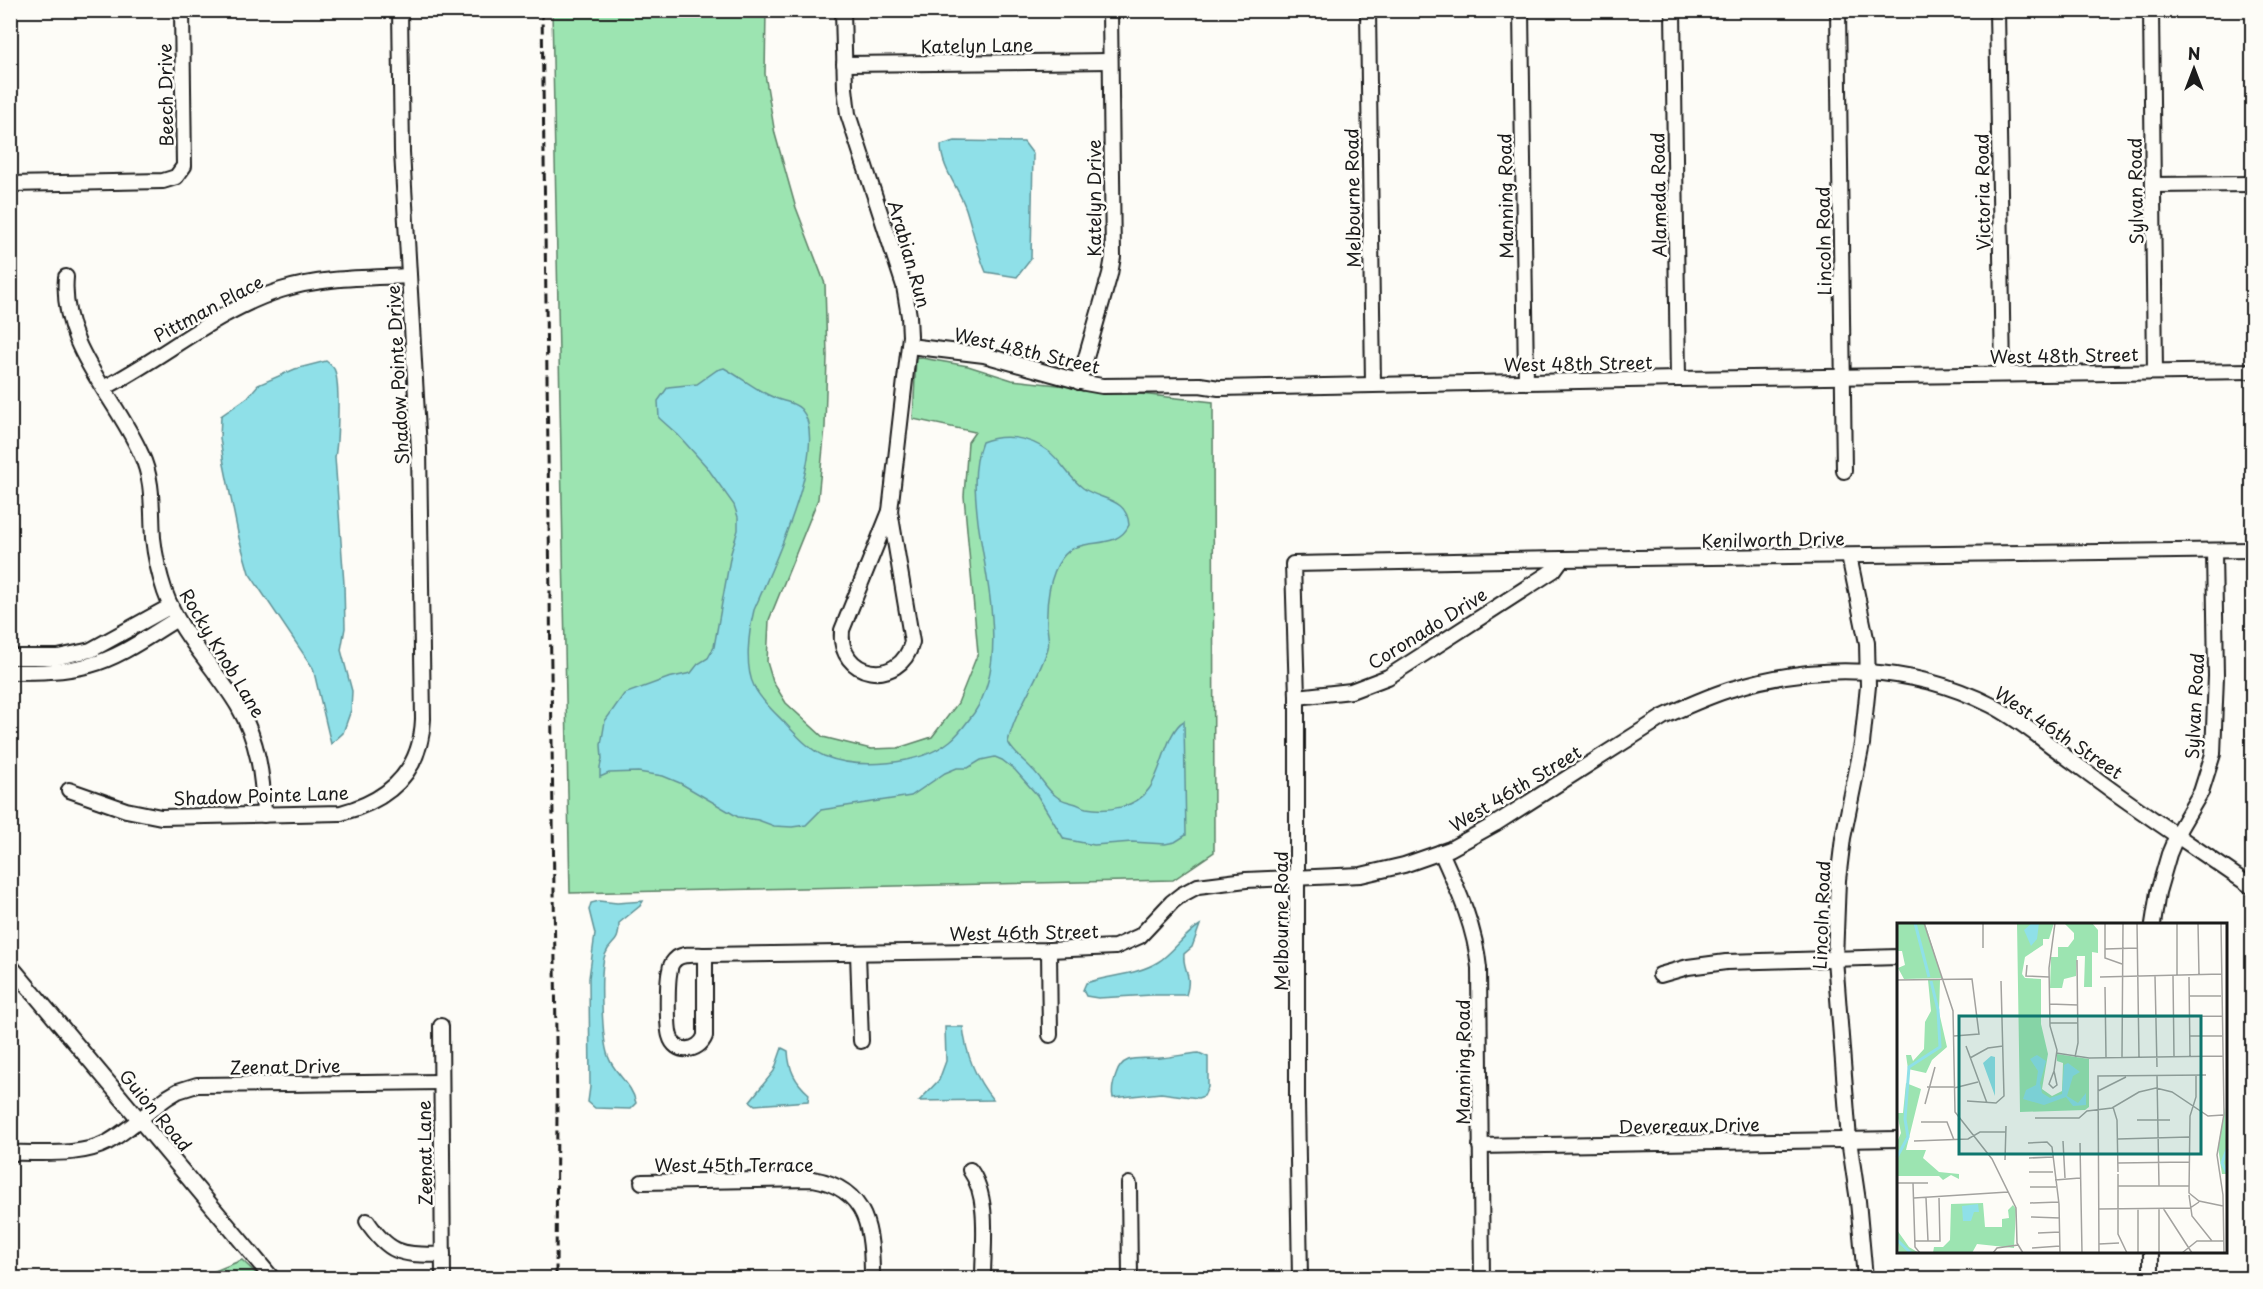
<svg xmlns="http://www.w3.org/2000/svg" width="2263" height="1289" font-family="'Playpen Sans',sans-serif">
	<rect width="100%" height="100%" fill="#fdfcf7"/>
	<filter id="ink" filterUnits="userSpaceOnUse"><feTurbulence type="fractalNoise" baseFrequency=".0167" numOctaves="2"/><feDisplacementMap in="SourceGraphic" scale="12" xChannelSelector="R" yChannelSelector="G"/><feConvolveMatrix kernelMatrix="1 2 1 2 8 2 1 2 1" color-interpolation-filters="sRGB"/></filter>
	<g filter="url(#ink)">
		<g fill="#9ce4b1" stroke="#5c8066" stroke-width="1.5">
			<path d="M552,11H766L765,74L775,134L795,205L825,284L827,356L825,427L818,499L769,620L767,662L773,682L786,703L823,737L871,749L898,748L932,737L958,703L978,653L964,496L968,442L975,432L913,419L916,357L968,366L1012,380L1213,402L1214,852L1173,880L570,893Z"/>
			<path d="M242,1260L261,1278H198Z"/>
		</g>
		<g fill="#8fe0e8" stroke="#619296" stroke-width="1.5">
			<path d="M955,141L1024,142L1033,154L1031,259L1017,277L986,272C977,251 973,231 966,209C959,188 941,168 941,145Z"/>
			<path d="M326,361C330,364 334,367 335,371C340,386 338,441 335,457L344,584L345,628L341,650L352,691L351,710L343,733L331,744L313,668L249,573L239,538L224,464L220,438L221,416L248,397L258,385L295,369Z"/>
			<path d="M724,368C744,379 762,395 784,401C791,403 796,404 801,409C832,443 770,573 754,610C749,631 744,666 754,686C759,698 773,711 783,721C795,733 808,749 824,756C859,770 920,765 950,741C959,734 967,722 974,713C1009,661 986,580 978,522C975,495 972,468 982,442C1004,433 1029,437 1048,451C1060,459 1068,477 1083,488C1101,501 1127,497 1129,525C1116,553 1079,534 1062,558C1049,575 1046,604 1047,625C1047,632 1050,641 1048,648C1038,681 1016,708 1008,742C1013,753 1024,760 1032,769C1041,777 1046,789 1056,796C1062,801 1067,801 1073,803C1078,804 1082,807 1086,808C1107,812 1136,808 1149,789C1162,771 1167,730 1184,721L1186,835L1175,842L1165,844L1132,842L1094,845L1064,839L1037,795L1015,770L1002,760L995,757L981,760L968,768H957L945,773L911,796L821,810L806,825L792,827L774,826L758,820L738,817L680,783L663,776L638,772L609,773L600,777V767L602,759L601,745L605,721L624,694L668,678L691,673L698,664L708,658L714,647L731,553L738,530V517L734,505L706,466L678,435L659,418L658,401L668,387L697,384L717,370Z"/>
			<path d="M599,901L617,903L643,901L640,906L619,923C619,947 611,939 605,955C599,971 602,1040 608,1056C614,1074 632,1083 636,1103L630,1109L595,1108L588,1102L590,1087L589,978L595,934L589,910L591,903Z"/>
			<path d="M1200,925L1192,947L1184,954C1182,970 1193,973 1186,995H1152L1098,998L1086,996L1083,990L1086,983C1110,975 1137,975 1158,962C1174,952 1183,935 1200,925Z"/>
			<path d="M945,1027H963C966,1055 975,1078 993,1100L919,1101L939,1080L946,1061Z"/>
			<path d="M782,1048L788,1051C789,1070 795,1082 809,1094L808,1101L755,1105L750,1101L774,1071Z"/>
			<path d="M1199,1053L1208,1057V1087L1204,1096L1198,1098L1161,1093L1113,1098C1111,1090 1113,1083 1116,1075C1123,1052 1142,1060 1161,1058C1173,1057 1186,1054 1199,1053Z"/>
		</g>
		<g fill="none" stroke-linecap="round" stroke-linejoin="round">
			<defs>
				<g id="minor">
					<path d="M843,10L845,88L848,114L904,286L909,316L910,336L890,511"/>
					<path d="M1368,10L1373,384"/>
					<path d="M1521,10L1526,382"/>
					<path d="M1673,10L1678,379"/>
					<path d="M1838,10L1844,471"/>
					<path d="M1997,10L2003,374"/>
					<path d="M2151,10L2155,372"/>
					<path d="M844,64L1110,61"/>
					<path d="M10,184L163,181L176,177L184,166L182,10"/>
					<path d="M2153,185L2252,184"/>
					<path d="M66,277C60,346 115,395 141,454C154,481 151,509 153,538C155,557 159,574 165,592C180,635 215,667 238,706C258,740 263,776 264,815"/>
					<path d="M909,346L984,355L1085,383L1102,386L1200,385L1219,388L1678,379L2252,371"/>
					<path d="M1079,382L1110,274L1113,257L1110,10"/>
					<path d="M104,388C163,358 217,310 281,290C322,277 366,278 409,276"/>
					<path d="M890,511L912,642C900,689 837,678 842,630Z"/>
					<path d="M1849,556L1867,643L1868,686L1862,744L1843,838L1838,880L1835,959L1849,1140L1858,1201L1865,1278"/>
					<path d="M10,657H58L91,650L171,606"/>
					<path d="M10,672C37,672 64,672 90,665C121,657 150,635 177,619"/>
					<path d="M1297,697L1351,691L1388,677L1554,570L1562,559"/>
					<path d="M69,790L126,810L161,817L341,813C390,800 421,771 423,719L419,449L402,152L400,10"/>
					<path d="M1441,852C1458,890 1475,926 1479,968L1482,1278"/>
					<path d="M2153,924L2158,892L2169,854L2180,828L2201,792L2213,754L2216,676L2214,551"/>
					<path d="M1049,950L1050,1035"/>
					<path d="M858,953L861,1041"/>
					<path d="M705,955L1049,950L1115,947L1140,936L1172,902L1181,895L1198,886L1246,880L1361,875L1404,865L1450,849L1495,824L1663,717C1687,706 1710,695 1735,688C1819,662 1912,665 1991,705C2009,714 2025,726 2041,738C2063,755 2087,772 2110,789C2157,823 2205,854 2252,887"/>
					<path d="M705,955V1036C699,1052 675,1055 670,1036C667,1027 667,980 670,970C670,966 673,961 677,958C685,953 696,955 705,955Z"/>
					<path d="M10,965L272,1278"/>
					<path d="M1660,975L1688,967L1726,962L1898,957"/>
					<path d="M441,1026L443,1278"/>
					<path d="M1480,1146L1898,1139"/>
					<path d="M10,1153C41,1152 80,1157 108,1142C129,1130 148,1111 168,1097L178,1091L197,1085L441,1082"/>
					<path d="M970,1170C990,1197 983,1246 983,1278"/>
					<path d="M642,1182L813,1179C869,1189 872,1232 872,1278"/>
					<path d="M1129,1184L1130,1278"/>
					<path d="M367,1221C391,1257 404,1254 443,1255"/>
					<path d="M2151,1252V1278"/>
					<path d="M1300,1278L1297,1101V697L1293,564L1562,559L2252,550"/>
				</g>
			</defs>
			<use href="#minor" stroke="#1c1c1c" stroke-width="18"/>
			<use href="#minor" stroke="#fdfcf7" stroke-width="14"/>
			<path stroke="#1c1c1c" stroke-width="3" stroke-dasharray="9 4.5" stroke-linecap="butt" d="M542,10L557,1110L556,1278"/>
		</g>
	</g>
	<g text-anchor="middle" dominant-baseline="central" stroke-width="5" stroke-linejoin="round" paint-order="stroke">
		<g font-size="18" fill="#1c1c1c" stroke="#fdfcf7">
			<text transform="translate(977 45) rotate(-1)">Katelyn Lane</text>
			<text transform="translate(165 95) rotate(-91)">Beech Drive</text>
			<text transform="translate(2135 191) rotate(-91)">Sylvan Road</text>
			<text transform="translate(1982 192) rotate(-91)">Victoria Road</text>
			<text transform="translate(1658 195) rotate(-91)">Alameda Road</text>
			<text transform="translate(1505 196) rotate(-91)">Manning Road</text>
			<text transform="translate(1093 198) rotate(-90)">Katelyn Drive</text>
			<text transform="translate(1352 198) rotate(-91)">Melbourne Road</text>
			<text transform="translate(1823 241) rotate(-91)">Lincoln Road</text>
			<text transform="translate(910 254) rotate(74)">Arabian Run</text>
			<text transform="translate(208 308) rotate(-28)">Pittman Place</text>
			<text transform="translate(1027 350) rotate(13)">West 48th Street</text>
			<text transform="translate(2064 355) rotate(-1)">West 48th Street</text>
			<text transform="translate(1578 363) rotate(-1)">West 48th Street</text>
			<text transform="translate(397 375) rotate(-93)">Shadow Pointe Drive</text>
			<text transform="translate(1773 539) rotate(-1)">Kenilworth Drive</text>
			<text transform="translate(1427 628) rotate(-32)">Coronado Drive</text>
			<text transform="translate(223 653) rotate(59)">Rocky Knob Lane</text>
			<text transform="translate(2194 706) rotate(-87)">Sylvan Road</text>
			<text transform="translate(2059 732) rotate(34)">West 46th Street</text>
			<text transform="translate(1515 788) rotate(-31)">West 46th Street</text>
			<text transform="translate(261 795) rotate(-2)">Shadow Pointe Lane</text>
			<text transform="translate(1821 915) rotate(-88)">Lincoln Road</text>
			<text transform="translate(1280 921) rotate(-90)">Melbourne Road</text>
			<text transform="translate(1024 932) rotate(-1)">West 46th Street</text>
			<text transform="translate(1462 1062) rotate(-90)">Manning Road</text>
			<text transform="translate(285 1066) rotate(-1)">Zeenat Drive</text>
			<text transform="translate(156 1110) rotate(50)">Guion Road</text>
			<text transform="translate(1689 1125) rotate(-1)">Devereaux Drive</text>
			<text transform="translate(424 1153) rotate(-91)">Zeenat Lane</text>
			<text x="734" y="1164">West 45th Terrace</text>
		</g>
	</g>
	<g transform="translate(1897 923)">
		<rect width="330" height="330" fill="#fdfcf7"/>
		<path d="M0,0H28L45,55L7,56L1,45L8,42L5,28H0ZM120,0H157L152,16H146V22L128,34L125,51L128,55L144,56V101L151,131L145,166L155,173L165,168L166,140L160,138V131L192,136V184L188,187L123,189ZM167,0H195L201,7V30L195,29V64H187L188,33H180L179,53L167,56L165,65H153L154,34H161V24H171L177,16V10ZM31,57H43L42,89L50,124L35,137L29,150L11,146L9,132H14L16,138L27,126L28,99L34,88ZM9,160L24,166L9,227H29L26,235L42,249L62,251V256L54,252L46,257L42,253H0V219L4,210L0,190H6ZM328,184L330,251H325L321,224ZM86,280L88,304H105V296L112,295L111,287L116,282L119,286L117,325L80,321L75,330H36L37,324H46L53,317L54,281ZM0,307L12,324L22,330H2Z" fill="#9ce4b1"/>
		<path d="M135,0H142L140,16L134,23L127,7ZM140,132L149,138L143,160L145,170L153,175L165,171L167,142L171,140L183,149L176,153L170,173L181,180L189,170V182L176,183L169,174L147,182L126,176L129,167L139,162L141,148L133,136ZM94,133L98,134V173L86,140ZM81,281L82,289H77L74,298H66L65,283Z" fill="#8fe0e8"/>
		<path fill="none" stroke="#8fe0e8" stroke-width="3" d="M18,0L32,54M330,226L325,240L330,250M0,234L11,214L8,196L12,144L43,124L41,87L34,58M0,317L14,330"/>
		<path fill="none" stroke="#a3a29f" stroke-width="1.5" d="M27,0L56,88L58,189L95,236L119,285L120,320L126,330M86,0V25M208,0V35L225,41M240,0L242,134M280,0V52M301,0L302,51M324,0L327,191L320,232L326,272L327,330M208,26L240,25M130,42L129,53L152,54M258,53L260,144M276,53L277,133M203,54L325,51M292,54L293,133M0,57L75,56L82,111L57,113M208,64L209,134M292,73H324M152,81L181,82M225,94L325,93M153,100H181M293,113H326M69,123L90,180M159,130L192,135L326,133M178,134L181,120L180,37M225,134L226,0M73,135L91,125L106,123M157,148L160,127L153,103L152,45L158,0M157,148L160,162L156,165L152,161ZM299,152V174L293,193L292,270L302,278L326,283M260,153L262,263M30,164H57M57,165L81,159M201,168L229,154M70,178L99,180L107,173L104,58M28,181L38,144M216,184L220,197L221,249M138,195H182L190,188L215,185L242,169L259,165L275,169L311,193L326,192M240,197H273M24,199H50L57,217M221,216L292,214M17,218L71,216L83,209H109M166,218L168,255M131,220L150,219L155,224L162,281L163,330M183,220L185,330M132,235L156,234M108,237L109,203M221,240L292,239M132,249H156M221,251V311L230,330M158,257L183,255M0,260H31M16,260L18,324L23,330M221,263H292M133,264H159M292,272L295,293L315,318M17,275L111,269M29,275L31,318M133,280L162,279M262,285V330M266,285L295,330M202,286L293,285L302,279M134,294L163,295M141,310L163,309M18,318H43L42,275M202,321L222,320M135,325L163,323M96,330L100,325L121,322M202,330L201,153L309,152M241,330V286M285,330L300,318H327"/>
		<path fill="#0f766e" fill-opacity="0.15" stroke="#0f766e" stroke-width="3" d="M62,93H304V231H62Z"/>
		<rect width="330" height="330" fill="none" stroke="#1c1c1c" stroke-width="3"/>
	</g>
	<rect width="2263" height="1289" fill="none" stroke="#fdfcf7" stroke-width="36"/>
	<rect x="18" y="18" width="2227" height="1253" fill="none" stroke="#1c1c1c" stroke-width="2" filter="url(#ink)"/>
	<g transform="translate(2194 69)" stroke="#fdfcf7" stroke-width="4.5" paint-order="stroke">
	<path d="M0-4.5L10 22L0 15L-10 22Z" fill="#1c1c1c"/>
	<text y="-9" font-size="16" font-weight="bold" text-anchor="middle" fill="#1c1c1c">N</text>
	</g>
</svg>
